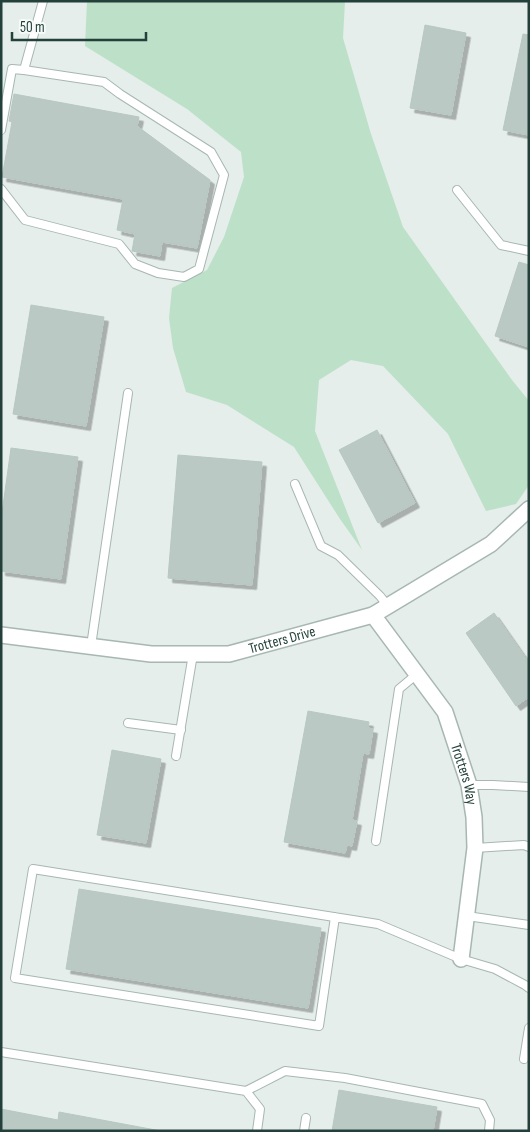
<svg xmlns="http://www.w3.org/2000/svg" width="530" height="1132" font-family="'Sofia Sans Condensed',sans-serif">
	<defs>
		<filter id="shadow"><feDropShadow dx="4.5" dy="4.5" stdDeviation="0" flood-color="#0004"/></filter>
	</defs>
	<rect width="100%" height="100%" fill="#e5eeea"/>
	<path fill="#bde0c8" d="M87,1H345L343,38L371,134L403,227L512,380L529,401V485L516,504L486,511L448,434L383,366L351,360L319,380L315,431L362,550L340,519L294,447L227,405L186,392L173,348L169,318L172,288L207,270L224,237L244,177L241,152L187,109L85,46Z"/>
	<g fill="#bac9c3" stroke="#b7c8c2" filter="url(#shadow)">
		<path d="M425,25L466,33L451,115L410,108Z"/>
		<path d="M523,34L529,35V135L503,130Z"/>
		<path d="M14,94L139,117L137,126L210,180L197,248L162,242L160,256L132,251L135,234L117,230L123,199L2,177L12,122L9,121Z"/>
		<path d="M519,262L529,265V347L495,336Z"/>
		<path d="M31,305L104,317L86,426L13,414Z"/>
		<path d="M377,430L415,503L378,523L339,450Z"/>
		<path d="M11,448L78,457L61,579L1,571V520Z"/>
		<path d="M178,455L262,462L252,585L168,578Z"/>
		<path d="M494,613L529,663V697L516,706L466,633Z"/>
		<path d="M308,711L369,722L368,728L373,729L369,754L363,753L352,820L357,821L352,846L347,845L345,853L284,842Z"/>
		<path d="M112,750L161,759L146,843L97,835Z"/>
		<path d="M79,889L321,928L308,1008L66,969Z"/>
		<path d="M339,1090L437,1107L433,1131H332Z"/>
		<path d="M1,1109L58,1120L59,1112L161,1131H1Z"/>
	</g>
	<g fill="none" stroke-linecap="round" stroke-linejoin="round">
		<defs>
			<g id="lane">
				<path d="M1,130L12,69L24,70"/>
				<path d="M1,189L25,220L119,244L135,264L158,273L184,277L199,269L224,175L211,152L120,94L104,82L24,70L43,1"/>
				<path d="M457,190L501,245L529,251"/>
				<path d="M295,484L321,546L338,555L380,596L388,606"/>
				<path d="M91,646L128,393"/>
				<path d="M128,723L181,730"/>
				<path d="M176,756L193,654"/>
				<path d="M469,785H493L529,787"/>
				<path d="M376,841L399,689L417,674"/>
				<path d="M475,848L524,845L529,847"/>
				<path d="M467,916L529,925"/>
				<path d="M335,917L319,1026L15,978L33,869L378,924L461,959L495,969L525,985L529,988"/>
				<path d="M1,1052L246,1091L260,1109L257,1131"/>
				<path d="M524,1059L529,1028"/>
				<path d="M246,1091L285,1071L345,1078L482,1104L490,1120L489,1131"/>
				<path d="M304,1131L306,1118"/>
			</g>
			<g id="street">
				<path id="s1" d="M373,615L445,712L469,785L474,817L475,848L461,959"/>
				<path id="s2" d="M1,635L151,654H229L373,615L491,544L529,509"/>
			</g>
		</defs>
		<use href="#lane" stroke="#a7b7b2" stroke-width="10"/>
		<use href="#street" stroke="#a7b7b2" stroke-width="18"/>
		<use href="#lane" stroke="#fff" stroke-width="8"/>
		<use href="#street" stroke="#fff" stroke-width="15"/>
	</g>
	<g text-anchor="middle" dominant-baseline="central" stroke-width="5" stroke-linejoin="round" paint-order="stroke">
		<g font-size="15" fill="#23413a" stroke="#f6faf8">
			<text stroke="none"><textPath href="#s2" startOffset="284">Trotters Drive</textPath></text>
			<text stroke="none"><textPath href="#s1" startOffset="186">Trotters Way</textPath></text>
		</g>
	</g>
	<rect width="530" height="1132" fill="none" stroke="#23413a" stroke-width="5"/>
	<path d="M12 32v8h134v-8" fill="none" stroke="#23413a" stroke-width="2.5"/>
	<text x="20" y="32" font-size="15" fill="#23413a" stroke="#f6faf8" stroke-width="4" paint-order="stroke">50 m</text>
</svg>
